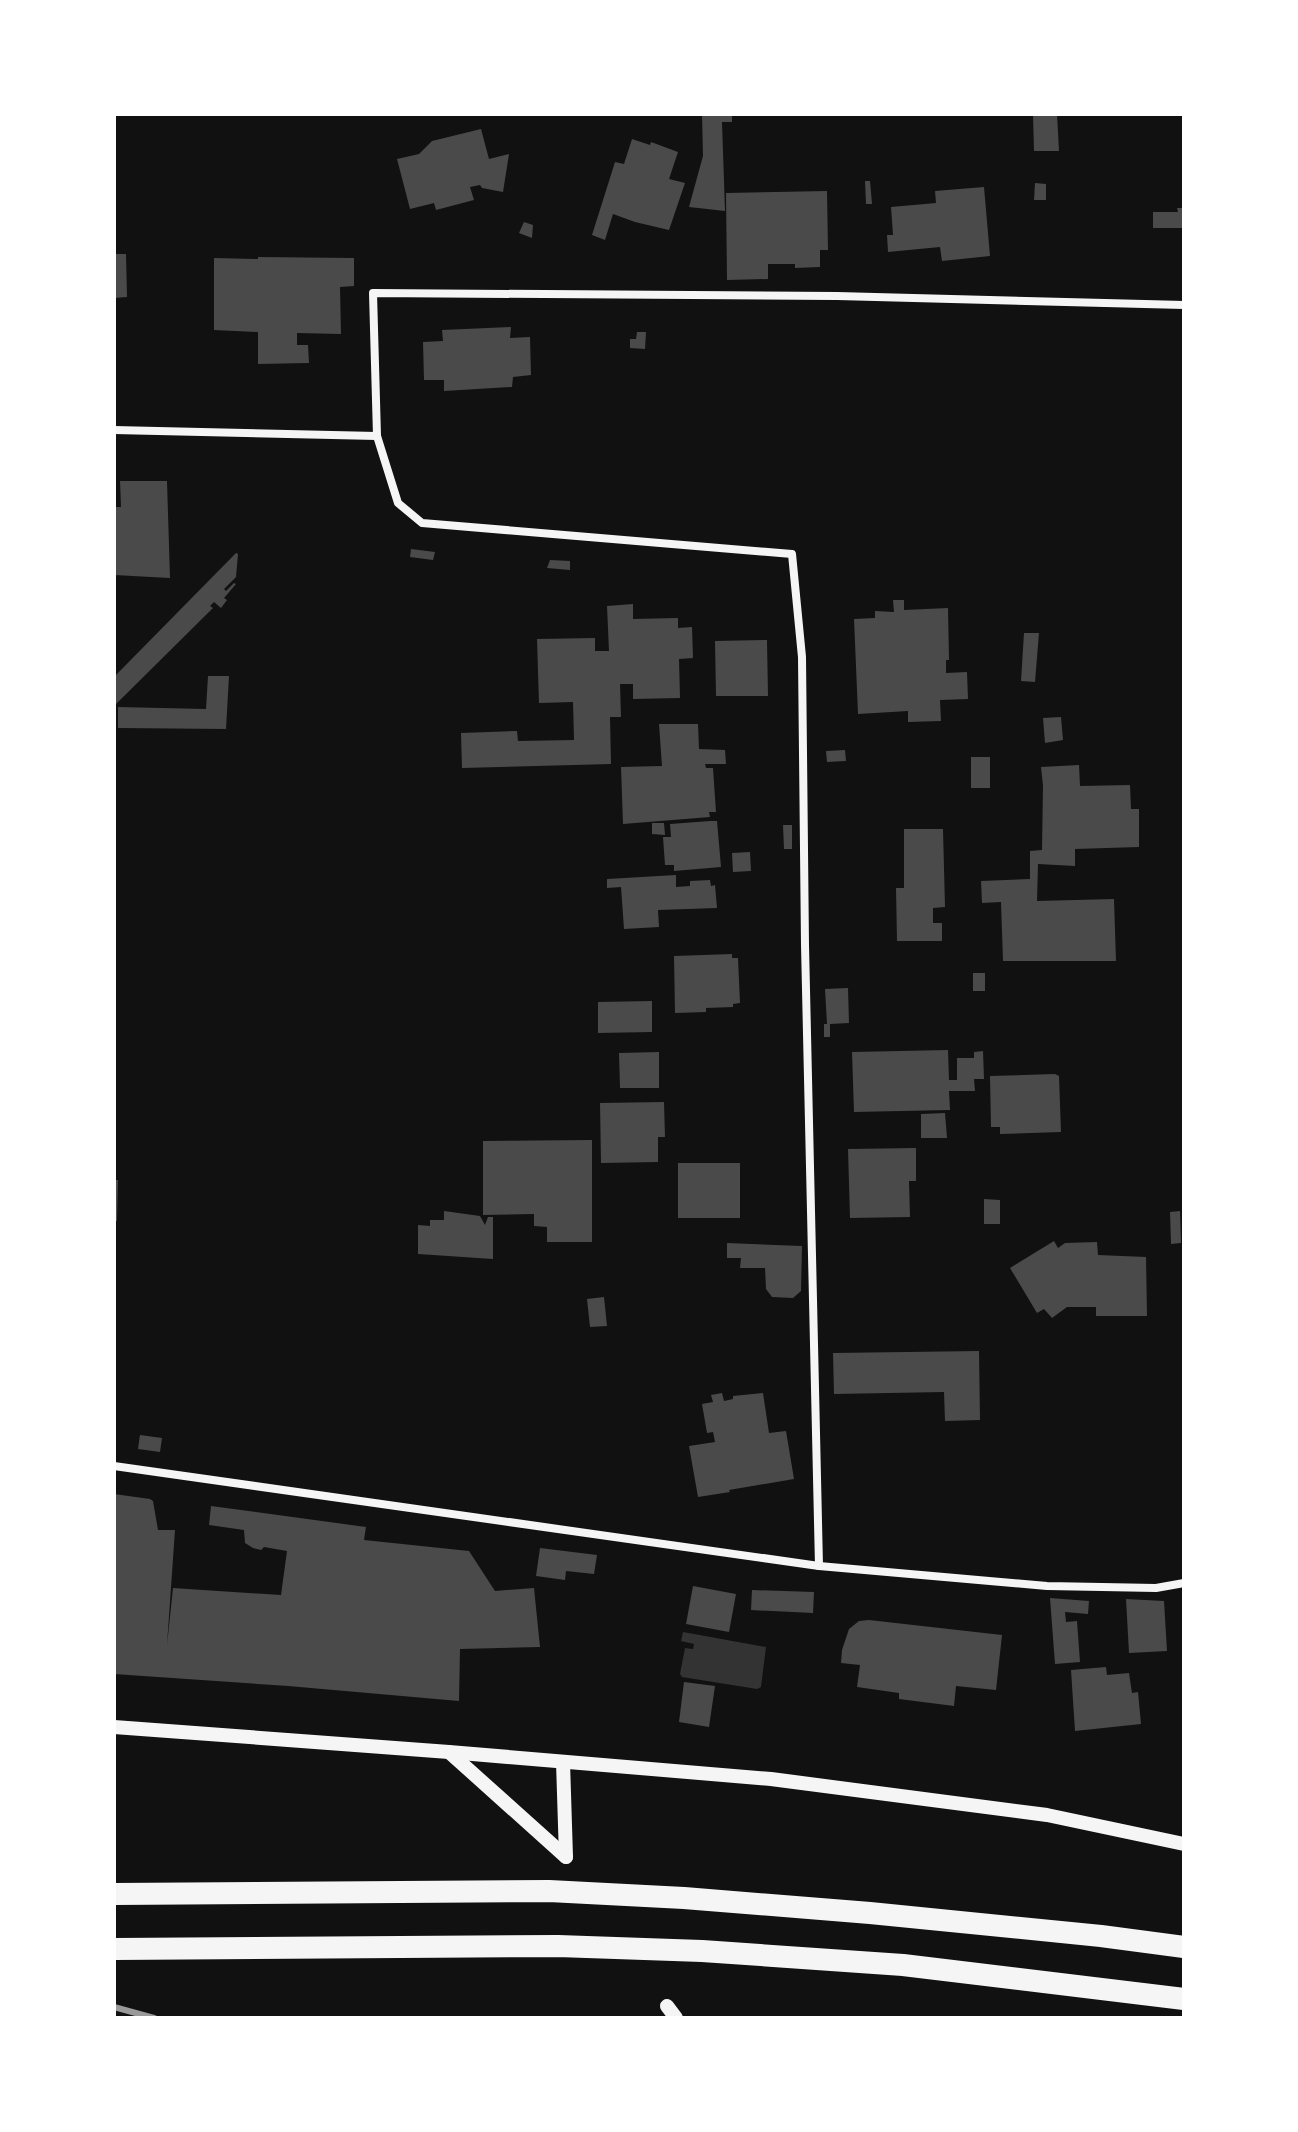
<svg xmlns="http://www.w3.org/2000/svg" width="1298" height="2132" font-family="Ubuntu,sans-serif">
	<rect width="100%" height="100%" fill="#111"/>
	<path fill="#333" d="M683,1632L766,1647L761,1687L757,1689L682,1677L680,1674L685,1648L693,1649L694,1644L681,1641Z"/>
	<g fill="#4a4a4a">
		<path d="M702,114H732V122H722L725,211L689,207L703,156Z"/>
		<path d="M1033,114H1057L1059,151H1034Z"/>
		<path d="M481,129L489,159L509,154L503,192L482,188L480,185L470,187L474,200L436,210L434,203L410,209L397,159L419,154L432,141Z"/>
		<path d="M632,139L650,145L651,142L678,152L669,179L685,183L669,230L635,222L613,214L605,240L592,235L615,162L624,164Z"/>
		<path d="M865,181H870L872,204H866Z"/>
		<path d="M1035,183L1046,184V200H1034Z"/>
		<path d="M984,187L990,256L942,261L940,247L888,252L887,235H893L891,207L936,203L935,191Z"/>
		<path d="M827,191L828,250H820V267L795,268V264H768V279L727,280L726,193Z"/>
		<path d="M1177,208H1184V228H1153V212H1178Z"/>
		<path d="M524,222L533,225L532,238L519,233Z"/>
		<path d="M114,254H126L127,297L114,298Z"/>
		<path d="M258,257L354,258V286L340,287L341,334L297,333V345H308L309,363L258,364V332L214,330V258L258,259Z"/>
		<path d="M511,327L510,338L530,337L531,375L513,377L512,387L444,391V380H424L423,342L443,341L442,330Z"/>
		<path d="M637,332H646L645,349L630,348V339H636Z"/>
		<path d="M120,481H167L170,578L114,575V507H121Z"/>
		<path d="M411,549L435,552L433,560L410,557Z"/>
		<path d="M236,553L238,554L236,577L224,589L226,591L234,583L236,584L224,598L227,600L221,608L214,602L210,606L213,608L114,706V677Z"/>
		<path d="M550,560L570,561V570L547,568Z"/>
		<path d="M893,600H904V610L948,608L949,660H946V673L967,672L968,699L940,700L941,721L908,722V711L858,714L854,619L875,618V611L894,612Z"/>
		<path d="M633,604V619L678,618V628L692,627L693,658L679,659L680,698L633,699V684H620L621,717H610L611,764L462,768L461,733L517,731L518,741L574,740L573,702L539,703L537,639L595,638V651H609L607,606Z"/>
		<path d="M1024,633H1039L1035,682L1021,681Z"/>
		<path d="M767,640L768,696H716L715,641Z"/>
		<path d="M208,676H229L226,729L118,728V707L206,709Z"/>
		<path d="M1061,717L1063,740L1045,743L1043,718Z"/>
		<path d="M659,724H698L699,749L725,750L726,764H705L706,768H713L716,812H709L710,817L623,824L621,767L662,766Z"/>
		<path d="M845,750L846,761L827,762L826,751Z"/>
		<rect x="971" y="757" width="19" height="31"/>
		<path d="M1079,765L1080,786L1130,785L1131,809H1139V847L1075,849V866L1038,864L1037,901L1114,899L1116,961H1003L1001,902L982,903L981,881L1030,879V851L1042,850L1043,786L1041,767Z"/>
		<path d="M710,821H717L721,867L674,871V865H665L663,837H671L670,824Z"/>
		<path d="M652,823H664L665,835L652,834Z"/>
		<path d="M783,825H792V849H784Z"/>
		<path d="M904,829H943L945,907L933,908V923H942V941H897L896,888H904Z"/>
		<path d="M750,852L751,871L733,872L732,853Z"/>
		<path d="M676,875V887L690,886V881L710,880L711,886L715,885L717,908L658,910L659,927L624,929L621,887L607,888V879Z"/>
		<path d="M732,954V958H738L740,1003L733,1004V1007L706,1008V1012L675,1013L674,956Z"/>
		<rect x="973" y="973" width="12" height="18"/>
		<path d="M848,988L849,1023L830,1024V1037H824V1024H827L825,989Z"/>
		<path d="M652,1001V1032L598,1033V1002Z"/>
		<path d="M948,1050L949,1080H957V1058H974V1052L983,1051L984,1079H974L975,1091H949L950,1110L854,1112L852,1052Z"/>
		<path d="M659,1052V1088H620L619,1053Z"/>
		<path d="M1055,1074L1059,1076L1061,1132L1000,1134V1127H991L990,1076Z"/>
		<path d="M664,1102L665,1137H658V1162L601,1163L600,1103Z"/>
		<path d="M945,1113L947,1138H921V1114Z"/>
		<path d="M592,1140V1242H547V1227L534,1226V1214L483,1215V1141Z"/>
		<path d="M916,1148V1181H909L910,1217L850,1218L848,1149Z"/>
		<rect x="678" y="1163" width="62" height="55"/>
		<path d="M114,1180H118L117,1221H114Z"/>
		<path d="M984,1199L1000,1200V1224H984Z"/>
		<path d="M444,1211L480,1216L485,1225L488,1217H493V1259L418,1254V1225L430,1226V1220H444Z"/>
		<path d="M1180,1211L1181,1243L1171,1244L1170,1212Z"/>
		<path d="M1054,1241L1058,1248L1065,1243L1097,1242L1098,1255L1146,1257L1147,1316H1096V1307H1067L1052,1318L1044,1309L1037,1313L1010,1268Z"/>
		<path d="M727,1243L802,1246L801,1291L793,1298L772,1297L766,1289L765,1268H740L741,1258H727Z"/>
		<path d="M604,1297L607,1326L590,1327L587,1299Z"/>
		<path d="M979,1351L980,1420L945,1421L944,1392L834,1394L833,1353Z"/>
		<path d="M722,1393L724,1401L733,1399V1396L763,1393L769,1433L786,1431L794,1479L729,1490L730,1492L698,1497L689,1446L715,1442L713,1432L707,1433L702,1404L713,1402L711,1395Z"/>
		<path d="M140,1435L162,1438L160,1452L138,1449Z"/>
		<path d="M114,1494L150,1499L153,1501L158,1530H175L167,1645L173,1588L281,1595L287,1551L264,1547L261,1550L253,1548L245,1543L244,1530L209,1525L211,1506L366,1527L364,1540L469,1551L495,1591L534,1588L540,1647L460,1649L459,1701L288,1686L114,1674Z"/>
		<path d="M540,1548L597,1555L594,1574L566,1571L565,1580L536,1576Z"/>
		<path d="M693,1586L736,1594L729,1632L686,1624Z"/>
		<path d="M752,1590L814,1592L813,1613L751,1610Z"/>
		<path d="M1050,1598L1089,1601L1088,1614L1065,1612L1066,1622L1077,1621L1080,1662L1055,1664Z"/>
		<path d="M1126,1599L1164,1601L1167,1651L1129,1653Z"/>
		<path d="M869,1620L1002,1635L996,1690L956,1686L954,1706L899,1699V1693L857,1687L860,1665L841,1663L842,1650L849,1629L859,1621Z"/>
		<path d="M1106,1667L1107,1675L1129,1673L1132,1693L1138,1692L1141,1724L1075,1731L1071,1670Z"/>
		<path d="M684,1682L715,1686L709,1727L679,1722Z"/>
	</g>
	<g fill="none" stroke-linecap="round" stroke-linejoin="round">
		<g stroke="#f5f5f5" stroke-width="8">
			<path d="M114,430L377,436"/>
			<path d="M114,1466L819,1566L1047,1586L1156,1588L1184,1583"/>
			<path d="M819,1566L805,945L802,657L792,554L422,523L398,503L377,436L373,293L837,296L1184,305"/>
		</g>
		<g stroke="#f5f5f5" stroke-width="14">
			<path d="M114,1727L449,1752L771,1779L1047,1815L1184,1844"/>
			<path d="M449,1752L566,1857"/>
			<path d="M563,1762L566,1857"/>
			<path d="M667,2006L676,2018"/>
		</g>
		<g stroke="#f5f5f5" stroke-width="22">
			<path d="M114,1894L549,1891L684,1898L870,1913L1101,1936L1184,1947"/>
			<path d="M114,1949L558,1946L702,1951L903,1965L1184,1999"/>
		</g>
		<path stroke="#9a9a9a" stroke-width="6" d="M114,2007L154,2018"/>
	</g>
	<rect width="1298" height="2132" fill="none" stroke="#ffffff" stroke-width="232"/>
</svg>
